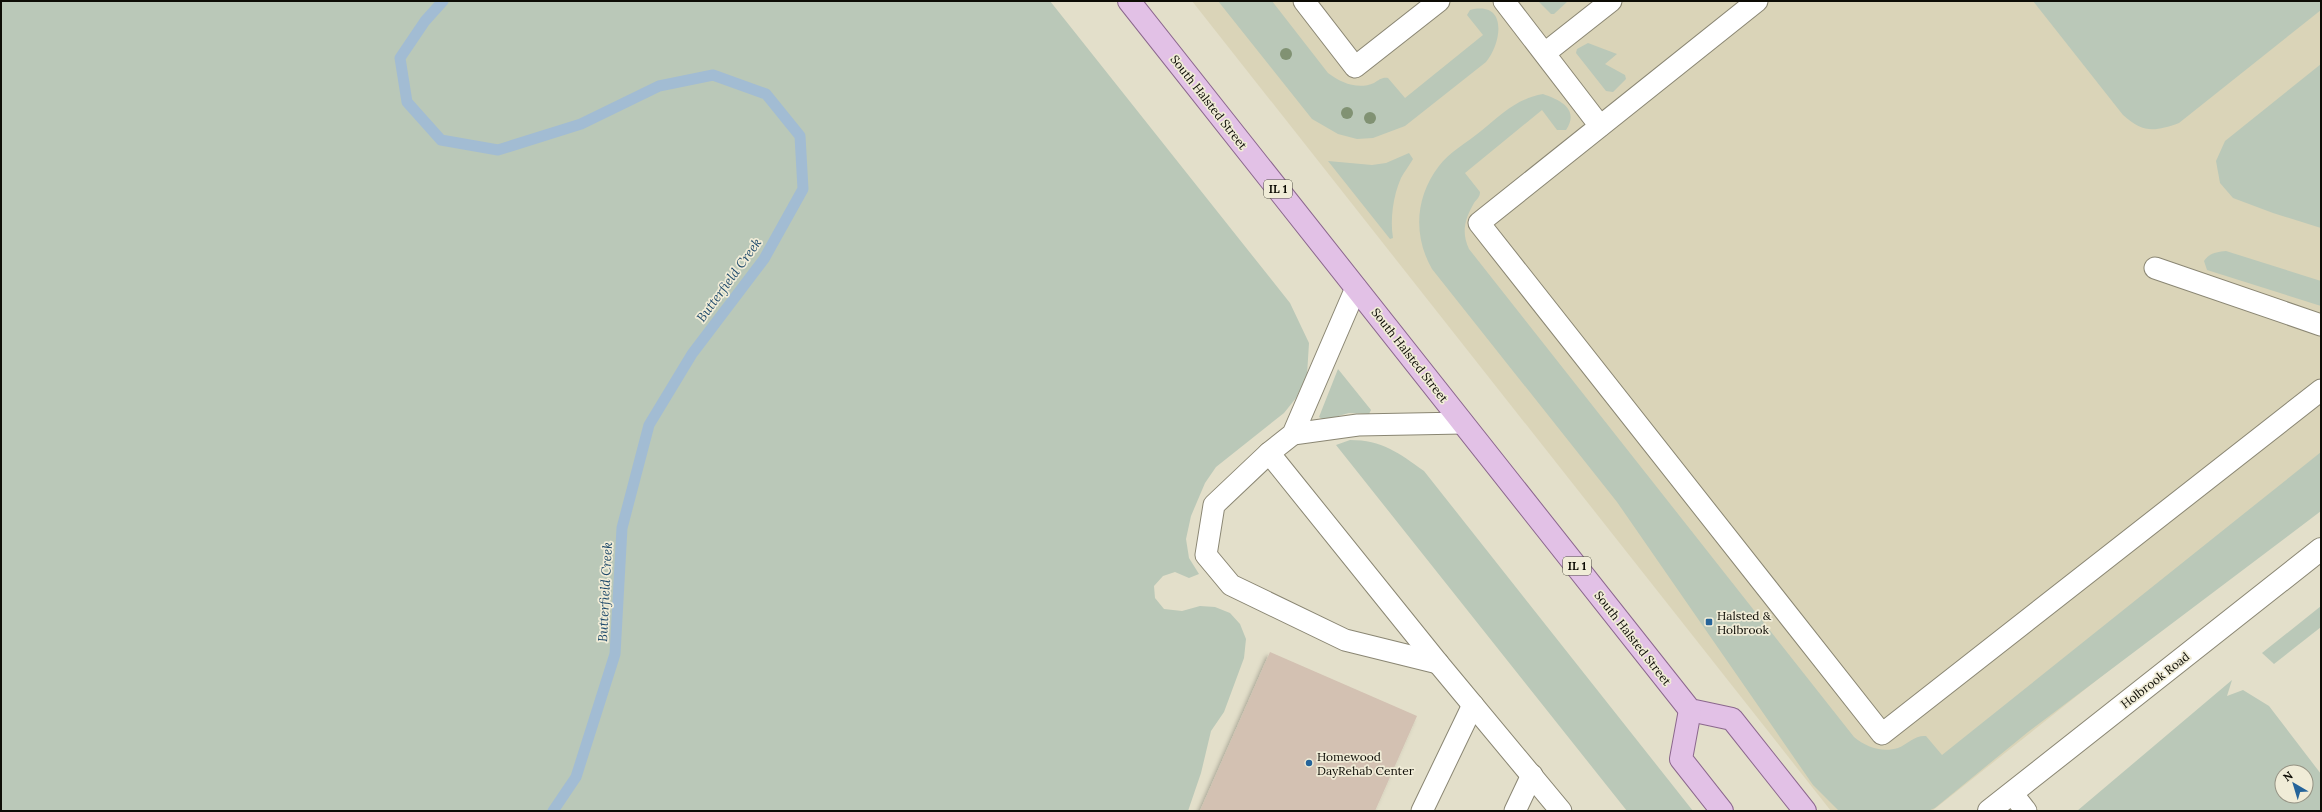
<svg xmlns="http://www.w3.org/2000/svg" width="2322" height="812" font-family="Lora,serif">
	<defs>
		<filter id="shadow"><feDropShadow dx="-3.5" dy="3.5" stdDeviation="2" flood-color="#0004"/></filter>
	</defs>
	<rect width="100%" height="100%" fill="#e3dfca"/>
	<path fill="#dad4b8" d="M1192,1H2321V502L1932,811H1831Z"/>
	<g fill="#bac8b8" fill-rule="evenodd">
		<path d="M1,1H1050L1290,303L1309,343L1307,375L1296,398L1284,413L1216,467L1205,483L1191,516L1186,539L1189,558L1199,574L1189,578L1175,572L1163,576L1154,586L1155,598L1164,609L1182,611L1200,606L1215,607L1230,613L1240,624L1246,639L1244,658L1224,712L1211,731L1201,773L1188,811H1Z"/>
		<path d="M1218,1H1272L1328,73C1341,83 1358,90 1374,83C1379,80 1382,77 1388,78L1405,98L1483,35L1467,15L1470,10C1508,0 1502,43 1486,62L1405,126L1373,138L1357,139L1338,134L1312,119Z"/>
		<path d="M1538,1H1568L1554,14H1551Z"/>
		<path d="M2033,1H2321V10L2179,123C2154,132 2143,133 2123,115Z"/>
		<path d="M1588,43L1617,54L1605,64L1625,75L1626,79L1613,92L1606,91L1576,53L1577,49Z"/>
		<path d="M2321,64V228L2273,213L2233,198L2220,183L2216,161L2225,141Z"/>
		<path d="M1543,94C1560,100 1580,109 1566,130H1557L1542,110L1465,173L1480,192C1480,197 1477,199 1474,203C1465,219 1461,232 1469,249L1854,737C1866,747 1882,753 1898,748C1908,744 1915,735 1926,736L1942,755L2321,452V511L2028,732L1935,808L1928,811H1839L1813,785L1617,502L1432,269C1413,236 1415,197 1439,166C1449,152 1468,142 1481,131C1502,114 1516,99 1543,94Z"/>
		<path d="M1409,153L1413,159C1409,166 1404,172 1401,178C1393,196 1390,219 1393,238L1390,239L1328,161L1372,165L1386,163Z"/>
		<path d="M2226,251L2321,281V306L2207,270L2204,261C2209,253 2217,252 2226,251Z"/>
		<path d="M1338,369L1371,410L1369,414L1349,413L1324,420L1319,417Z"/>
		<path d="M1350,440C1382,440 1399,453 1424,471L1693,811H1627L1336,445Z"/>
		<path d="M2321,606V627L2274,664L2262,653Z"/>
		<path d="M2232,680L2227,696L2243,690L2269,706L2321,774V811H2077ZM2282,772H2306V796H2282Z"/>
	</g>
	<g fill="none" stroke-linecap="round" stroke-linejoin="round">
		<path stroke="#a2bcd3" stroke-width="11" d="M443,1L425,21L400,58L407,102L441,140L498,150L581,124L659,86L713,75L766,94L800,136L803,189L764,259L692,354L649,425L622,528L615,654L576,777L553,811"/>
	</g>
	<path fill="#d3c1b2" filter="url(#shadow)" d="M1270,652L1417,716L1375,811H1200Z"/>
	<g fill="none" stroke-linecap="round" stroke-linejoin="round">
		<defs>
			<g id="service">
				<path d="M1304,1L1355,67L1439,1"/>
				<path d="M1504,1L1600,126"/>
				<path d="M1757,1L1479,223L1882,734L2321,390"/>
				<path d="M1545,53L1611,1"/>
				<path d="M2155,268L2321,325"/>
				<path d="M1356,288L1293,434L1269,453L1438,663L1561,811"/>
				<path d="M1293,434L1358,425L1463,423"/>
				<path d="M1269,453L1214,505L1206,555L1231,585L1345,640L1438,663"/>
				<path d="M2012,793L2026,811"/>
				<path d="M1422,811L1473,705"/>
				<path d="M1515,811L1532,775"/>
			</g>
			<path id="minor" d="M1989,811L2321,549"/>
			<g id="primary">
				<path d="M1129,1L1690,710L1732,719L1805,811"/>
				<path d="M1690,710L1681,759L1722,811"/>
			</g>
		</defs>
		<use href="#service" stroke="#8a8673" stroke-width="23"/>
		<use href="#minor" stroke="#8a8673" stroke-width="24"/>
		<use href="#primary" stroke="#8b678d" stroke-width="24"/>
		<use href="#service" stroke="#fff" stroke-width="21"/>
		<use href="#minor" stroke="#fff" stroke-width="22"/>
		<use href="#primary" stroke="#e2c1e6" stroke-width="22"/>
	</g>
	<g fill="#819273">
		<circle cx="1286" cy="54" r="6"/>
		<circle cx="1347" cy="113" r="6"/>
		<circle cx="1370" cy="118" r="6"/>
	</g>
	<g fill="#25649a" stroke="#f0ecd7" stroke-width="1.5">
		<rect x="1705" y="618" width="8" height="8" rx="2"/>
		<circle cx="1309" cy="763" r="4"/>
	</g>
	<g text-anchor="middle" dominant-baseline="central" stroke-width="3.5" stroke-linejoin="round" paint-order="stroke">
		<g fill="#f0ecd7" stroke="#514f44" stroke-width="1">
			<rect x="1264" y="180" width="28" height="18" rx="3"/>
			<rect x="1563" y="557" width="28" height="18" rx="3"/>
		</g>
		<g font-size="11" font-weight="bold" fill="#0d0c05">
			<text x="1278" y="189">IL 1</text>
			<text x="1577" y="566">IL 1</text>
		</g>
		<g font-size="12" fill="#0d0c05" stroke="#f0ecd7">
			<text transform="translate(1209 102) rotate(52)">South Halsted Street</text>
			<text transform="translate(1410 355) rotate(52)">South Halsted Street</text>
			<text transform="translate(1633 638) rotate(52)">South Halsted Street</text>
			<text transform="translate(2155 680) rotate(-38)">Holbrook Road</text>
		</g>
		<g font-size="12" fill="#0d0c05" stroke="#f0ecd7" text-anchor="start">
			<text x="1717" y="615">Halsted &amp;<tspan x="1717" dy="14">Holbrook</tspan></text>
			<text x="1317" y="756">Homewood<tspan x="1317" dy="14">DayRehab Center</tspan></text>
		</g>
		<g font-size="13" font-style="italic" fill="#1f4a6b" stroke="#f0ecd7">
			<text transform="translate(729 280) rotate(-54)">Butterfield Creek</text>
			<text transform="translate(605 592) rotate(-87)">Butterfield Creek</text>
		</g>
	</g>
	<rect width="2322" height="812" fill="none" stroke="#0d0c05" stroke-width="4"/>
	<g transform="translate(2294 784) rotate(322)"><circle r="19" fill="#f0ecd7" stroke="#959283"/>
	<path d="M0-3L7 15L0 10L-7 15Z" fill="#25649a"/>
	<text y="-6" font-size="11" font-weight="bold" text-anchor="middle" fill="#0d0c05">N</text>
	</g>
</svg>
